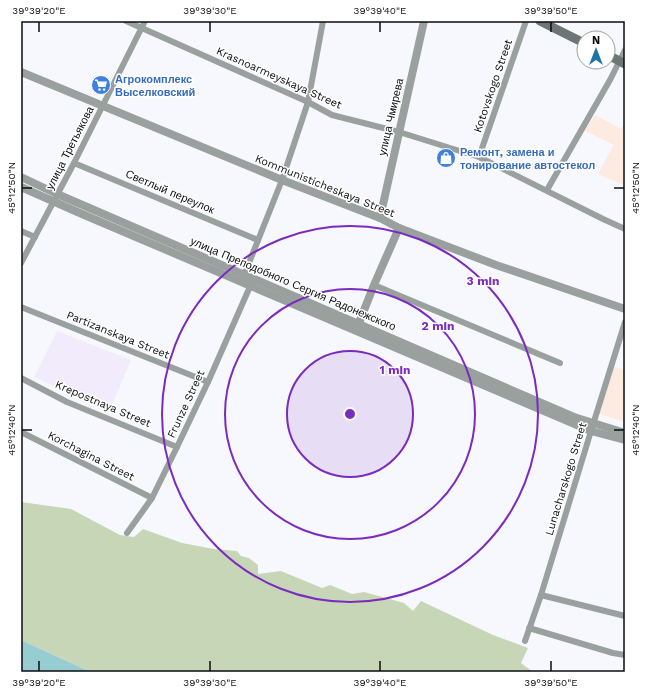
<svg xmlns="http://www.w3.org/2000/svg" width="646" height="693" font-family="'Work Sans',sans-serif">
	<rect width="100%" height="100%" fill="#f6f8fd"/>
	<path fill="#f1ebfc" d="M57,331L131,360L109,411L34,377Z"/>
	<g fill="#fdeae0">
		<path d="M595,115L621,129L625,123V186L598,174L614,145L585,131Z"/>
		<path d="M614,367L625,370V422L599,414Z"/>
	</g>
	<path fill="#c7d6b6" d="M21,502L71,509L120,535L134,537L143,529L182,543L214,549L237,551L241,556L249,558L258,565V574L281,571L322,588L330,585L352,594L364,592L404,603L413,611L421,601L493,635L528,648L521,663L533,672H91L21,640Z"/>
	<path fill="#97cdd1" d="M21,640L82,668L91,672H21Z"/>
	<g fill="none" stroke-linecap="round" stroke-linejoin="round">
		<g stroke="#9aa09e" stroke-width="6">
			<path d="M126,21L308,102L332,115L399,132L479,157L603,219L625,229"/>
			<path d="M479,157L526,21"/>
			<path d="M74,163L258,240"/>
			<path d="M547,190L610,80L625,50"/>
			<path d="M21,231L35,237"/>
			<path d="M21,263L74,163L145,21"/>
			<path d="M243,278L282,180L308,102L323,21"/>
			<path d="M374,285L560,363"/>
			<path d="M21,307L208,382"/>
			<path d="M21,378L67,402L177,447"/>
			<path d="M21,432L152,498"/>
			<path d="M127,533L152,498L177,447L208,382L252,282"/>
			<path d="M541,595L625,616"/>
			<path d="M529,628L613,653L625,655"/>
			<path d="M525,641L541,595L591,431L625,322"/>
		</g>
		<g stroke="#9aa09e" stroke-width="8">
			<path d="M21,72L282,180L380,218L399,228L496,265L625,309"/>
			<path d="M21,177L57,194L574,417L625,433"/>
			<path d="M21,187L82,214L591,431L625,440"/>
			<path d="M380,218L424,21"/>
			<path d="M357,328L374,285L399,228"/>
		</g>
		<g stroke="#6e7674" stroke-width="9">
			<path d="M540,21L584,43"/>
			<path d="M608,55L625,64"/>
		</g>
	</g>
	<path fill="none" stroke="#0b0d10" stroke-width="1.5" d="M39,22V32M210,22V32M380,22V32M551,22V32M22,188H32M614,188H624M22,430H32M614,430H624M39,661V671M210,661V671M380,661V671M551,661V671"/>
	<circle cx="350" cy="414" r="63" fill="#7b2cbf" fill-opacity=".12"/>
	<g fill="none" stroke="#7b2cbf" stroke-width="2">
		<circle cx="350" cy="414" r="63"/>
		<circle cx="350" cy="414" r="125"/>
		<circle cx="350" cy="414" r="188"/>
	</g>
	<defs>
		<symbol id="supermarket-disc" viewBox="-11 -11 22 22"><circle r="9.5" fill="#3f7fe0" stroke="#fff"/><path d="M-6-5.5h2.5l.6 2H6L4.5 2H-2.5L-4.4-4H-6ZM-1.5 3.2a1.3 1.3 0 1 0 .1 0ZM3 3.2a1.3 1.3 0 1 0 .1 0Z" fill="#fff"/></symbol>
		<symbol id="shop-disc" viewBox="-11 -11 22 22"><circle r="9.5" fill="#3f7fe0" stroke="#fff"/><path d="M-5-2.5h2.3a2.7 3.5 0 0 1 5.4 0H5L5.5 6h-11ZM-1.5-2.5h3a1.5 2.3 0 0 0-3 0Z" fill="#fff"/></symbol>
	</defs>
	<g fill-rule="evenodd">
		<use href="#supermarket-disc" x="90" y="74" width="22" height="22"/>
		<use href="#shop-disc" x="435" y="147" width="22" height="22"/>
	</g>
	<g text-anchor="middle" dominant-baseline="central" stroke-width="3" stroke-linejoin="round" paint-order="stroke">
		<g font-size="11" fill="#0b0d10" stroke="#fff">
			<text transform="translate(279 78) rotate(24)">Krasnoarmeyskaya Street</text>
			<text transform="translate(493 86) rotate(-71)">Kotovskogo Street</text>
			<text transform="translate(391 117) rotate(-77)">улица Чмирева</text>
			<text transform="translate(70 148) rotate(-63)">улица Третьякова</text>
			<text transform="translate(325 186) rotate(22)">Kommunisticheskaya Street</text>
			<text transform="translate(170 192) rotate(23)">Светлый переулок</text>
			<text transform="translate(293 284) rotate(23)">улица Преподобного Сергия Радонежского</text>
			<text transform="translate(118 335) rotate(22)">Partizanskaya Street</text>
			<text transform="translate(103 404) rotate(23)">Krepostnaya Street</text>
			<text transform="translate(186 404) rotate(-65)">Frunze Street</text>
			<text transform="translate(91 456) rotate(27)">Korchagina Street</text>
			<text transform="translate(566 479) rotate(-73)">Lunacharskogo Street</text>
		</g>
		<g font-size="11" font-weight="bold" fill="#366cbe" stroke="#fff" text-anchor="start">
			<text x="115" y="79">Агрокомплекс<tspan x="115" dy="13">Выселковский</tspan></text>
			<text x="460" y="152">Ремонт, замена и<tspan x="460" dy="13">тонирование автостекол</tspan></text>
		</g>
	</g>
	<circle cx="350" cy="414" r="6" fill="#7b2cbf" stroke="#fff" stroke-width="2"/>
	<g font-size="12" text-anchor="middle" font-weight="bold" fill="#7b2cbf" stroke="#fff" stroke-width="3" stroke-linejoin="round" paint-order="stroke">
		<text x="483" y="285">3 min</text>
		<text x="438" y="330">2 min</text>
		<text x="395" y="374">1 min</text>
	</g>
	<rect width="646" height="693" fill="none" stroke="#ffffff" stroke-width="44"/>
	<g transform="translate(596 50)"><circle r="19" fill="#ffffff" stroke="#9d9e9f"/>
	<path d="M0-3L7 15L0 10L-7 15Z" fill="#2075a5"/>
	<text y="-6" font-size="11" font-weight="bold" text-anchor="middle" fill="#0b0d10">N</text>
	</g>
	<rect x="22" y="22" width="602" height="649" fill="none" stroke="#0b0d10" stroke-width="1.5"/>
	<g font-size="10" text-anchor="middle" fill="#0b0d10">
		<text x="39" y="14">39°39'20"E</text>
		<text x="210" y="14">39°39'30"E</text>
		<text x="380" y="14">39°39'40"E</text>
		<text x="551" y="14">39°39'50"E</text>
		<text transform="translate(11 188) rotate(-90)" y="4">45°12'50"N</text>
		<text transform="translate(635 188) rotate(-90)" y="4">45°12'50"N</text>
		<text transform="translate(11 430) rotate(-90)" y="4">45°12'40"N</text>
		<text transform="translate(635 430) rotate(-90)" y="4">45°12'40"N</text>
		<text x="39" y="686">39°39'20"E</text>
		<text x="210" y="686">39°39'30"E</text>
		<text x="380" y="686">39°39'40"E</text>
		<text x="551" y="686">39°39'50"E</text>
	</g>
</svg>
